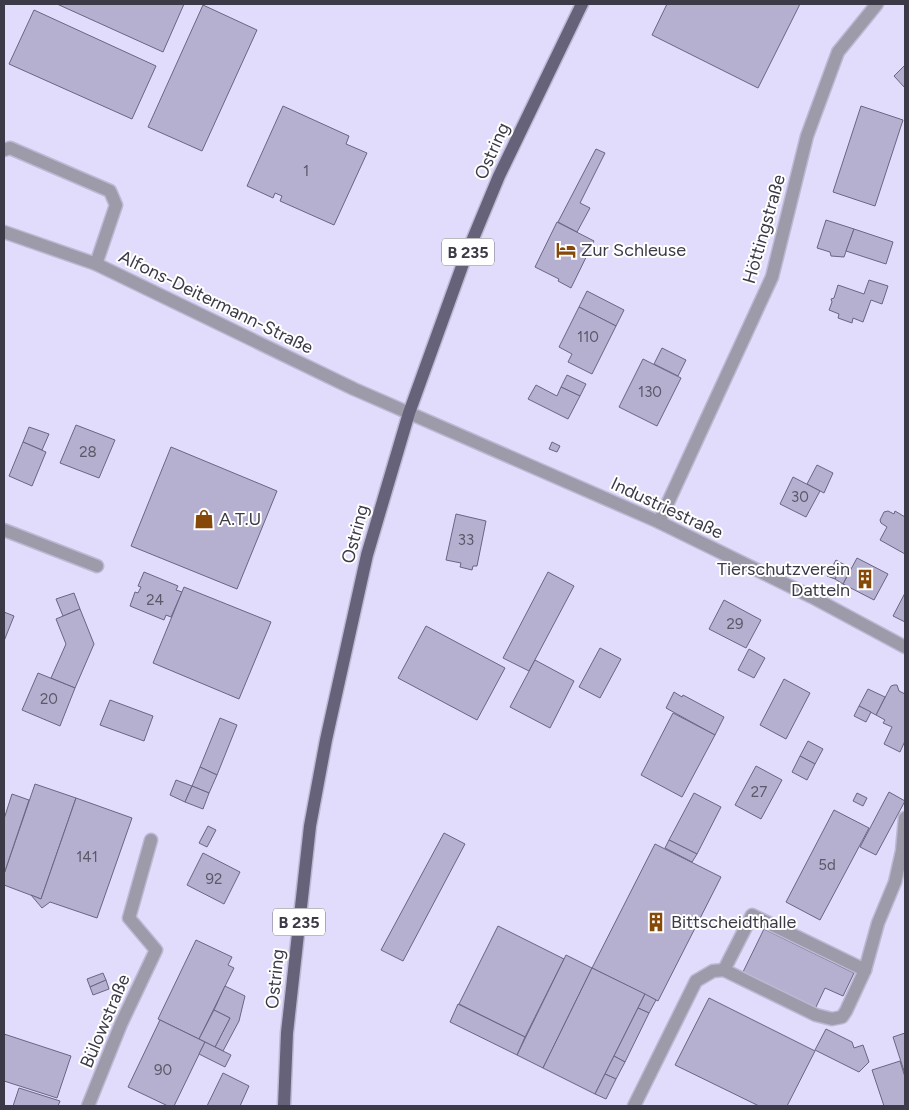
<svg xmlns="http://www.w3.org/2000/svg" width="909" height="1110" font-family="Figtree,sans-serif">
	<rect width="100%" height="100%" fill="#e1dbfc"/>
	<g fill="#b5b0d0" stroke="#6a6582">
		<path d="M57,4H184L163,52Z"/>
		<path d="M667,4H800L758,88L652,35Z"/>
		<path d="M203,5L257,30L202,151L148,127Z"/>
		<path d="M34,10L156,66L132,119L9,64Z"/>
		<path d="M905,65V88L894,76Z"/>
		<path d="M283,106L349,136L346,144L367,153L334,225L280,201L282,196L275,193L273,198L247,186Z"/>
		<path d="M861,106L903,120L875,206L833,192Z"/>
		<path d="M596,149L605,153L580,203L590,208L577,232L558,222Z"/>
		<path d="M826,220L854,229L844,257L831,256L830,252L817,248Z"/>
		<path d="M557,222L594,241L571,288L558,281L559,279L535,267Z"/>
		<path d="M854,229L893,242L886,264L846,251Z"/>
		<path d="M869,280L888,286L882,304L871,300L863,322L853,318L852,323L838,318L839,314L829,310L832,302L831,299L834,298L838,285L864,294Z"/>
		<path d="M587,291L624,310L616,326L579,307Z"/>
		<path d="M579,307L616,326L592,374L568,362L572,354L559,347Z"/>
		<path d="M662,348L686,360L678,376L654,364Z"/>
		<path d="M643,359L681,378L657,426L619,407Z"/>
		<path d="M567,375L586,384L580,396L561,387Z"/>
		<path d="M536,385L557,396L561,387L580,396L568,419L528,399Z"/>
		<path d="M76,425L115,440L99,478L60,463Z"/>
		<path d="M29,427L49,434L42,450L23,442Z"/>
		<path d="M23,442L46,452L32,486L9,476Z"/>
		<path d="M552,442L560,446L557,452L549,449Z"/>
		<path d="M171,447L277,491L237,589L131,546Z"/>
		<path d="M817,465L833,473L824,493L807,484Z"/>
		<path d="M793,477L820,491L806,517L780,504Z"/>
		<path d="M888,511L894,514L895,511L905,517V554L880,540L887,527L881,523L880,520L884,512Z"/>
		<path d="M456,514L486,521L477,566H473L472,570L460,567L461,563L446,560Z"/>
		<path d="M857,558L888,574L874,600L843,584Z"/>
		<path d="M836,560L843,564L835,579L827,576Z"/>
		<path d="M843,564L851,568L843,584L835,579Z"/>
		<path d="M144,572L178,586L176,590L182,592L171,617L166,615L164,620L130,606L135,592L138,593L141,587L138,586Z"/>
		<path d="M548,572L574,586L529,671L503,658Z"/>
		<path d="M184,587L271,622L239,699L153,663Z"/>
		<path d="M74,593L80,609L63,616L56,599Z"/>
		<path d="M905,593V622L893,616Z"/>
		<path d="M724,600L761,620L746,648L709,629Z"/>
		<path d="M80,609L94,644L75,688L51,678L66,644L56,619Z"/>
		<path d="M4,612L14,616L4,641Z"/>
		<path d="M426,626L505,668L477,720L398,678Z"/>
		<path d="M600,648L621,659L600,698L579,687Z"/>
		<path d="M749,649L765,658L754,678L738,670Z"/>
		<path d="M535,660L574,681L550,728L510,707Z"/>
		<path d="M38,673L75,688L60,726L22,710Z"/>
		<path d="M784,679L810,693L786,739L760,725Z"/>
		<path d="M894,685H897L899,691L905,694V741L900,752L884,744L892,727L883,723L885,720L876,715L891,686Z"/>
		<path d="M868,689L885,697L876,715L859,706Z"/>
		<path d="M674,692L682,697L683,695L724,717L715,735L666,708Z"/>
		<path d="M110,700L153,716L144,741L100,725Z"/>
		<path d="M859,706L871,712L866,722L854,716Z"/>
		<path d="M673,713L715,735L682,797L641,775Z"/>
		<path d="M220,718L237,725L217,775L200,767Z"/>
		<path d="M808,741L823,749L815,764L800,756Z"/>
		<path d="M800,756L815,764L807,780L792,772Z"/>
		<path d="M756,766L782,780L761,819L735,805Z"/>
		<path d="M200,767L217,775L209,793L192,786Z"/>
		<path d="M176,780L192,786L185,802L170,795Z"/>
		<path d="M35,784L76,798L41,899L4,885V874Z"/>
		<path d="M192,786L209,793L203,809L185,802Z"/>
		<path d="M889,792L905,801L876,855L860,847Z"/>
		<path d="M694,793L721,807L697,854L669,840Z"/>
		<path d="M857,793L867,798L863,806L853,801Z"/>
		<path d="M12,794L29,800L4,874V819Z"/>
		<path d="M76,798L132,818L97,918L50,902L42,908L31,895L41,899Z"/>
		<path d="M834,810L869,828L820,920L786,902Z"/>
		<path d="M208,826L216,830L207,847L199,843Z"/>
		<path d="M444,833L465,844L403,961L381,950Z"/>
		<path d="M669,840L697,854L692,862L665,848Z"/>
		<path d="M655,844L721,877L658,1001L592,968Z"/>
		<path d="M203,853L240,872L224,904L187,885Z"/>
		<path d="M498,926L564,959L525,1037L459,1004Z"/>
		<path d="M764,929L854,973L843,996L825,988L815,1009L742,974Z"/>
		<path d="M196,940L232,957L228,965L234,968L199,1039L158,1019Z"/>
		<path d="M566,955L592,968L543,1068L517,1055Z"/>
		<path d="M592,968L645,994L595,1094L543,1068Z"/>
		<path d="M103,973L106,980L90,987L87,979Z"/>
		<path d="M106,980L109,989L93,995L90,987Z"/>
		<path d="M225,986L245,996L239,1021L223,1051L215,1047L230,1018L214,1010Z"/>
		<path d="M645,994L656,1000L649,1013L638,1008Z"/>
		<path d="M709,998L815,1051L787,1106H759L675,1065Z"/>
		<path d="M458,1004L525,1037L517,1055L450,1022Z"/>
		<path d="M638,1008L649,1013L625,1062L614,1056Z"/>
		<path d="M214,1010L230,1018L215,1047L199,1039Z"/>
		<path d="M160,1020L205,1042L174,1106H168L128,1087Z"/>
		<path d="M826,1029L852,1042L854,1048L863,1045L869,1062L859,1072L815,1050Z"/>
		<path d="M905,1033V1074L893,1037Z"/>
		<path d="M4,1034L71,1056L57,1098L4,1081Z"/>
		<path d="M205,1042L231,1055L225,1067L199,1054Z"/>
		<path d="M614,1056L625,1062L616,1079L605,1074Z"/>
		<path d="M900,1061L905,1077V1106H884L872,1070Z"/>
		<path d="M223,1073L249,1086L240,1106H207Z"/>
		<path d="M605,1074L616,1079L606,1099L595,1094Z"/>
		<path d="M19,1088L60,1101L58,1106H13Z"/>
	</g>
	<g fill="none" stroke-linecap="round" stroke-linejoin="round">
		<defs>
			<g id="minor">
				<path d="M4,150L10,148L110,191L116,205L96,264"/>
				<path d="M4,232L96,264L354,389L659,522L812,597L905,647"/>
				<path d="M659,522L772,277L807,136L838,52L877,4"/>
				<path d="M4,530L97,566"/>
				<path d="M724,970L752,915L865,970"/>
				<path d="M88,1106L121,1024L156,950L129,918L151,840"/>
				<path d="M634,1106L696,981L713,971L724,970L816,1015L832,1019L842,1017L846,1011L865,970L878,923L895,882L902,851L905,818"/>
			</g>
			<path id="major" d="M284,1106L287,1033L310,826L326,740L367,555L409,413L465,258L499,176L582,4"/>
		</defs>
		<use href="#minor" stroke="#bdb8d4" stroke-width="15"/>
		<use href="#major" stroke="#bdb8d4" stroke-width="15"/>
		<use href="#minor" stroke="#9d9ba9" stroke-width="12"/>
		<use href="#major" stroke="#66627a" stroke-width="12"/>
	</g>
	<defs>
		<symbol id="hotel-bare" viewBox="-9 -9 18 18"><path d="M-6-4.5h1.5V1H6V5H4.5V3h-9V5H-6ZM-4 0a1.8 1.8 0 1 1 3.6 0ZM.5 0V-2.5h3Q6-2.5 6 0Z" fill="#864908" stroke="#fff" stroke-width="2.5" paint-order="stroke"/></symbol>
		<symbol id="shop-bare" viewBox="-9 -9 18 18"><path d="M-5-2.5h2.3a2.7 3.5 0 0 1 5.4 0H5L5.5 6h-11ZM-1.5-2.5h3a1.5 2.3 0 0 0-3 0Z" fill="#864908" stroke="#fff" stroke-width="2.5" paint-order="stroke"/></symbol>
		<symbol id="building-bare" viewBox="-9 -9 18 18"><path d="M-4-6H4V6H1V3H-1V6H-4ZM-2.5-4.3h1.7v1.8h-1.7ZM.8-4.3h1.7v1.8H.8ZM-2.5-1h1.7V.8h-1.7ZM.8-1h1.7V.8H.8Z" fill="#864908" stroke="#fff" stroke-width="2.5" paint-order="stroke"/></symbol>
	</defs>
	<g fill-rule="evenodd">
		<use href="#hotel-bare" x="552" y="236" width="28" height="28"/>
		<use href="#shop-bare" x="190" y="505" width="28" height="28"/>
		<use href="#building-bare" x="851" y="565" width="28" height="28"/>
		<use href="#building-bare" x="642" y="908" width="28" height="28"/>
	</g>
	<g text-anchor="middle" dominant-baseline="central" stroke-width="4" stroke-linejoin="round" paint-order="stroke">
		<g font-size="15" fill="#5b5869">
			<text x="306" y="171">1</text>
			<text x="588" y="337">110</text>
			<text x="650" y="392">130</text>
			<text x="88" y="452">28</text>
			<text x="800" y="497">30</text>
			<text x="466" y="540">33</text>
			<text x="155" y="600">24</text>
			<text x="735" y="624">29</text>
			<text x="49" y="699">20</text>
			<text x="759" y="792">27</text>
			<text x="87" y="857">141</text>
			<text x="827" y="865">5d</text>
			<text x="214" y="879">92</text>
			<text x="163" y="1070">90</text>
		</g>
		<g fill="#fff" stroke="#77757e" stroke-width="1">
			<rect x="442" y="238.5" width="52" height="27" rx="4"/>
			<rect x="273" y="908.5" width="52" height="27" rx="4"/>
		</g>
		<g font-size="16" font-weight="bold" fill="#3d3a47">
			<text x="468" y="252">B 235</text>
			<text x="299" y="922">B 235</text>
		</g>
		<g font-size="18" fill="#3d3a47" stroke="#fff">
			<text transform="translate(492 151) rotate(-66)">Ostring</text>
			<text transform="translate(764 229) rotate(-74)">Höttingstraße</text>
			<text transform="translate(216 302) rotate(26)">Alfons-Deitermann-Straße</text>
			<text transform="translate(667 508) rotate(25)">Industriestraße</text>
			<text transform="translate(355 534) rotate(-75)">Ostring</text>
			<text transform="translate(275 979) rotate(-84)">Ostring</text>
			<text transform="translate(105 1021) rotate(-67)">Bülowstraße</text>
		</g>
		<g font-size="18" fill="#3d3a47" stroke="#fff" text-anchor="start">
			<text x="581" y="250">Zur Schleuse</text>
			<text x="219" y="519">A.T.U</text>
			<text x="850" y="569" text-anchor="end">Tierschutzverein<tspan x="850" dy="21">Datteln</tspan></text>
			<text x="671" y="922">Bittscheidthalle</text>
		</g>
	</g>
	<rect width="909" height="1110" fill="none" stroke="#3d3a47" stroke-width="10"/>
</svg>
